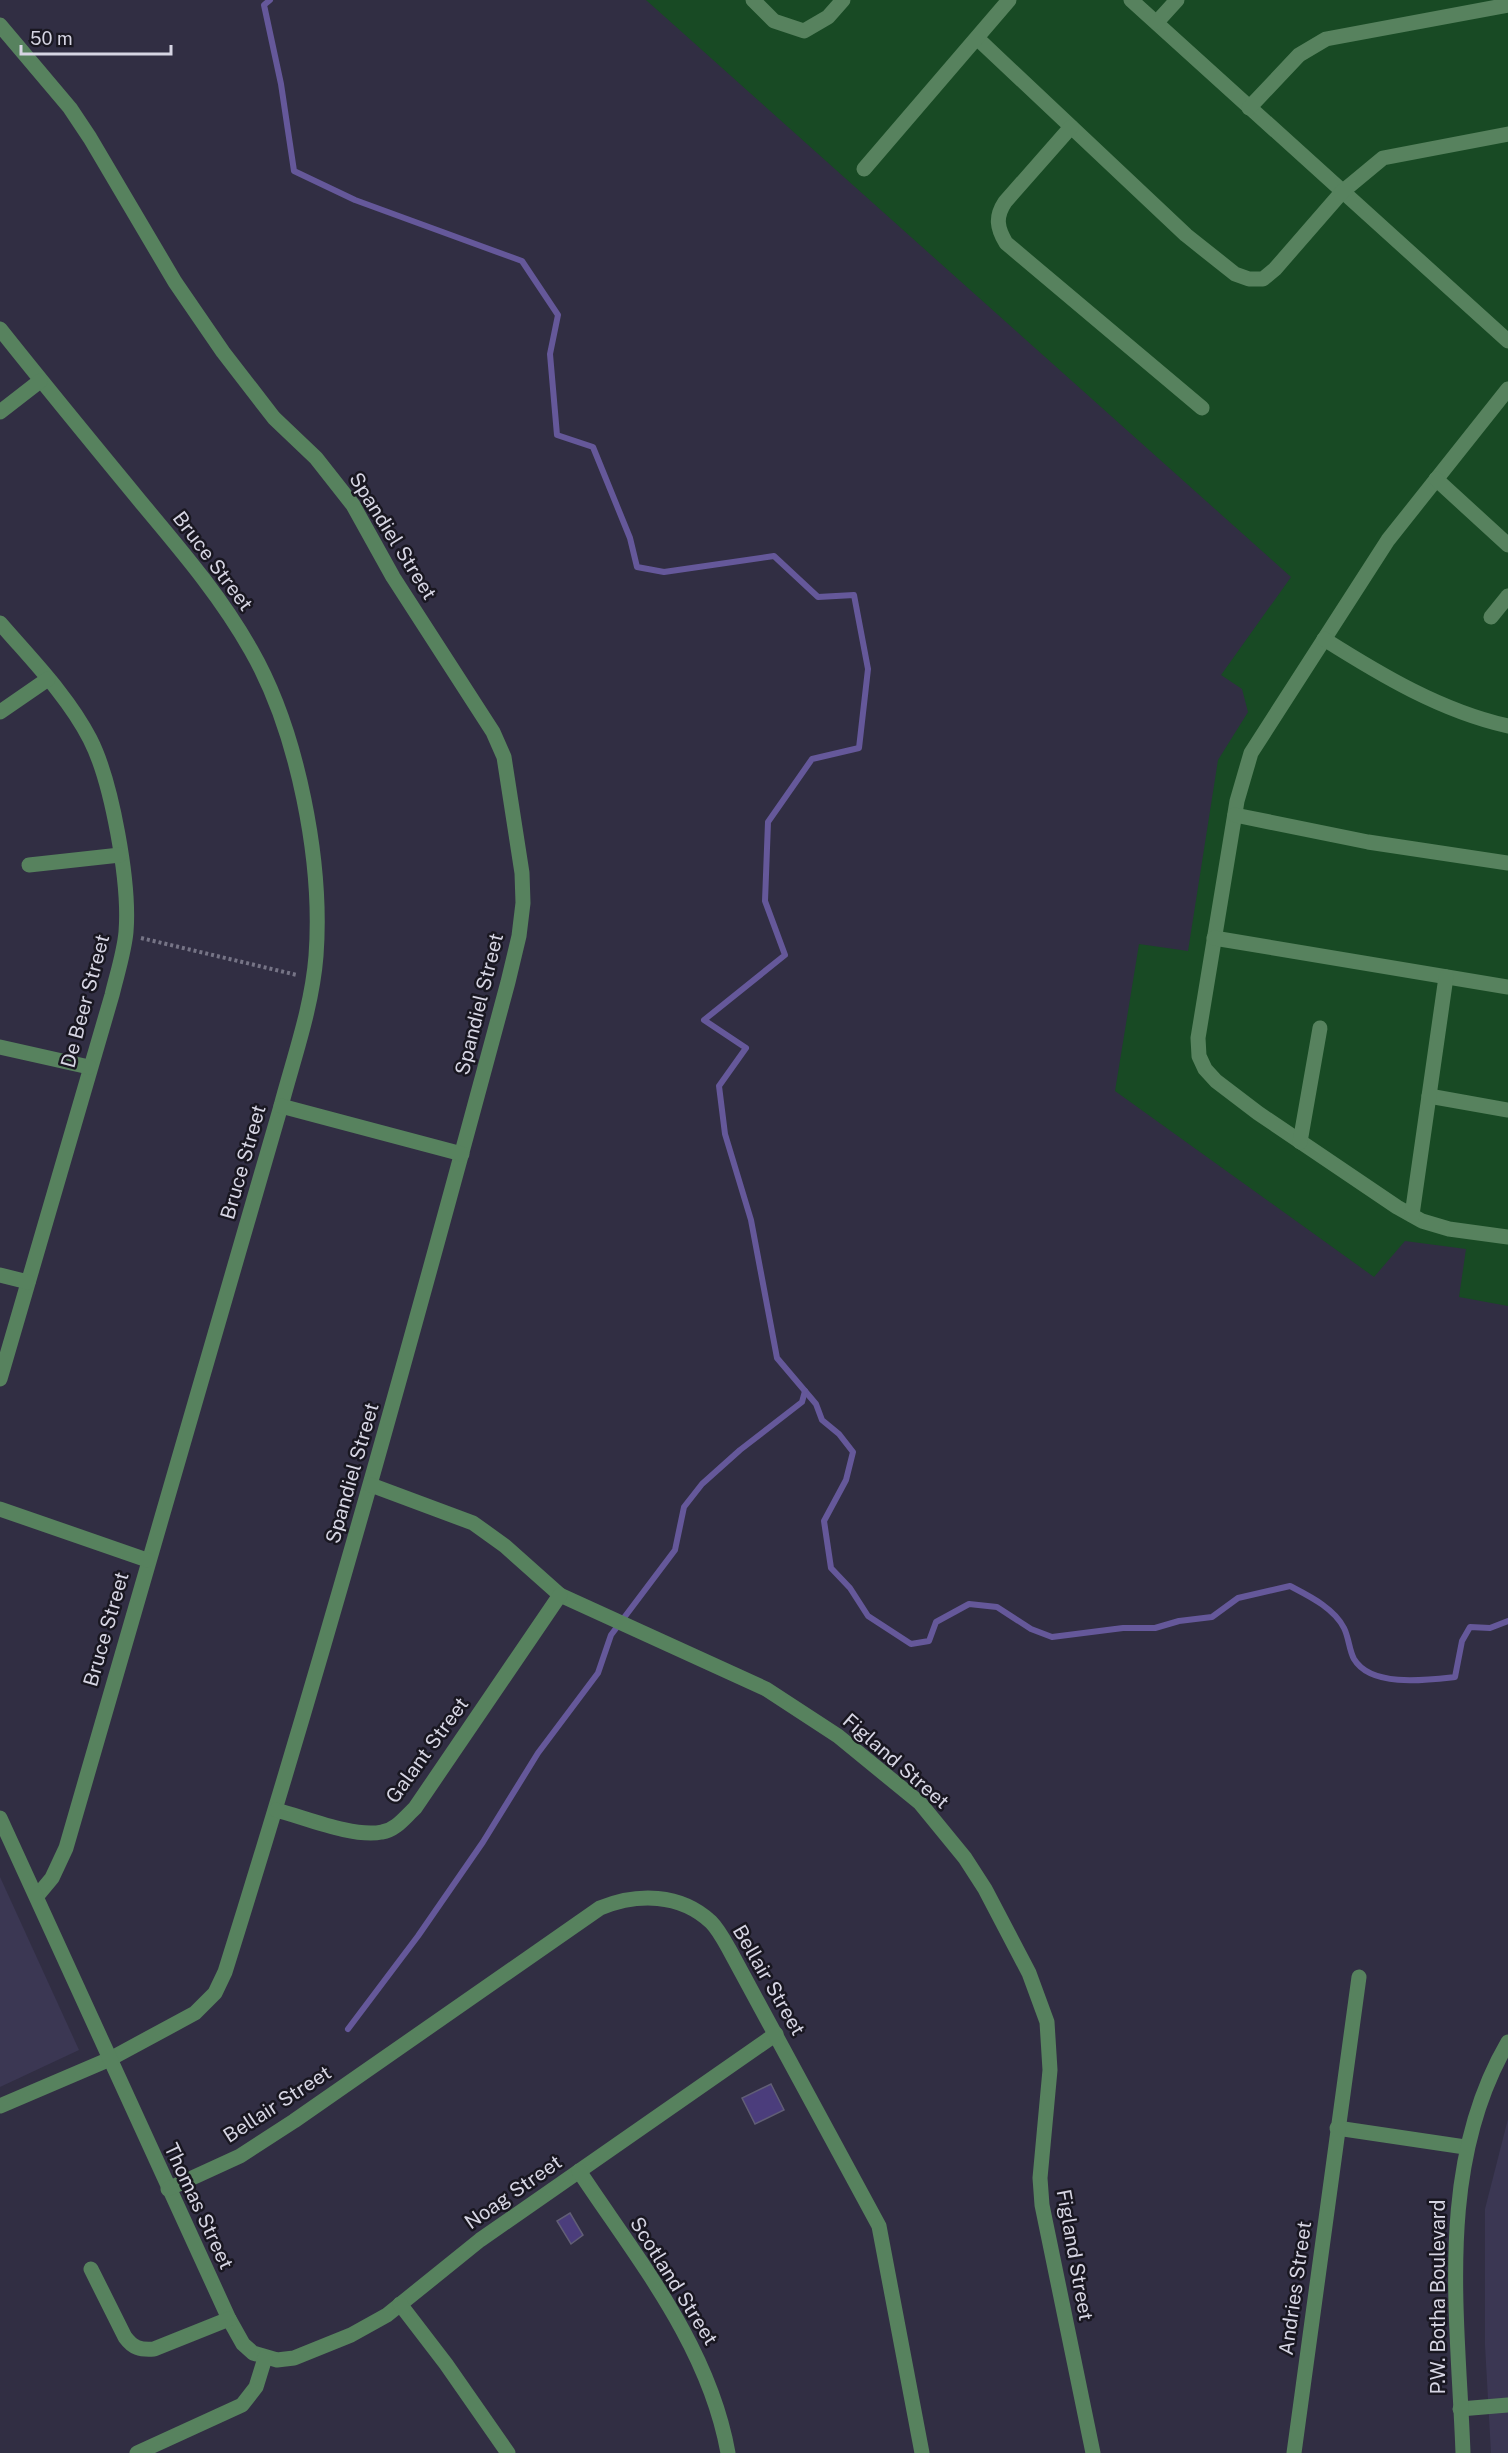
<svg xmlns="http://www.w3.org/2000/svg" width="1508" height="2453" font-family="'Public Sans',sans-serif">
	<rect width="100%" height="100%" fill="#312e43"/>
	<g fill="#3b3753">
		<path d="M0,1877L79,2050L0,2087Z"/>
		<path d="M1508,2119V2453H1491L1485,2345V2209Z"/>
	</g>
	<path fill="#184a24" d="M646,0H1508V1306L1459,1297L1466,1249L1405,1241L1374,1277L1115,1091L1139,944L1188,951L1218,760L1248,712L1242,689L1221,675L1291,577Z"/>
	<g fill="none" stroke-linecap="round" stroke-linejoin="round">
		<g stroke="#65589a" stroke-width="6">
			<path d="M270,0L264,5L281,84L294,171L355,200L522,261L558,315L550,354L557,435L593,447L630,538L637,567L664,572L774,556L818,597L854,595L868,669L859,748L812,759L768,822L765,901L785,955L704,1020L746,1048L719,1086L725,1134L751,1220L777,1358L816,1404L822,1420L839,1434L853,1452L846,1480L824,1521L831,1568L850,1588L868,1616L911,1644L929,1641L936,1622L969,1604L997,1607L1031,1629L1052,1637L1123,1628H1155L1179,1621L1212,1617L1238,1598L1290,1586C1309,1596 1334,1608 1344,1628C1349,1638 1349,1650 1354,1659C1371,1688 1428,1680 1455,1677L1462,1641L1470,1627L1490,1628L1508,1621"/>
			<path d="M348,2029L418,1936L483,1842L538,1753L598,1673L611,1635L675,1550L684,1507L702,1484L740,1450L802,1402L805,1391"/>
		</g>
	</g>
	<g fill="#4b3d7c" stroke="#615e76" stroke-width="1.5">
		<path d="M771,2084L784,2110L755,2124L742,2098Z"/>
		<path d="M570,2213L583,2235L571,2244L557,2221Z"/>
	</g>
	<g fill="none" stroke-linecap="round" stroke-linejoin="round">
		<path stroke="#767486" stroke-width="4" stroke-dasharray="3 3" stroke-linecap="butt" d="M141,938L297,975"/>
		<g stroke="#57825e" stroke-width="15">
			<path d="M753,0L774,21L804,31L828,17L843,0"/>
			<path d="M1131,0L1508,341"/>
			<path d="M1157,22L1177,0"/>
			<path d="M0,25L70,108L90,138L175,282L223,352L274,418L316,458L353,505L393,577L493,732L504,757L522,873L523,903L519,936L508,982C419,1313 328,1644 225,1972L215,1993L195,2013L110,2059L0,2106"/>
			<path d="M978,39L1186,235L1235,274L1249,279H1263L1275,269L1342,192L1383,158L1508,134"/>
			<path d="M1249,108L1299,55L1326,39L1508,5"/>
			<path d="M1071,127L1005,202C995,217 997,228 1006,243L1202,408"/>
			<path d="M864,169L1009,0"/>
			<path d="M0,329C46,387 93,444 140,501C180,549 220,595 251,650C298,732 323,862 316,956C312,1007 294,1057 281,1106L66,1848L52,1878L37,1896"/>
			<path d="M1508,389L1388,540L1251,753L1237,801L1198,1038L1199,1056L1205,1069L1216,1081L1258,1113L1397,1207L1422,1221L1449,1229L1508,1237"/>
			<path d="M0,412L40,381"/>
			<path d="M1436,479L1508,545"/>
			<path d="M1491,617L1508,596"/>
			<path d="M0,623C31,659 68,696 90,739C112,782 130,883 126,932C124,953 117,974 112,995L0,1379"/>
			<path d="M1324,639C1381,675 1441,711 1508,726"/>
			<path d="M0,712L48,679"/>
			<path d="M1235,815L1368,842L1508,863"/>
			<path d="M29,865L120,855"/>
			<path d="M1214,938L1508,987"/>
			<path d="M0,1047L89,1067"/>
			<path d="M1429,1096L1508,1110"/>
			<path d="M281,1106L462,1154"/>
			<path d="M1300,1142L1320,1028"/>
			<path d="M1412,1215L1446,977"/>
			<path d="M0,1275L28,1282"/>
			<path d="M371,1485L473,1523L505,1546L560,1595L766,1689L838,1736L920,1803L965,1858L985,1889L1029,1973L1047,2022L1050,2070L1040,2178L1042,2205L1093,2453"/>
			<path d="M0,1509L147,1560"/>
			<path d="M276,1810C304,1817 353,1838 382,1832C396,1830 405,1817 415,1808L560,1595"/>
			<path d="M0,1818L229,2319L243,2344L253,2353L277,2360L294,2358L351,2335L387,2315L480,2240L776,2034"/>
			<path d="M1337,2128L1465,2147"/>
			<path d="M579,2171C638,2260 709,2346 728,2453"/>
			<path d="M168,2189L240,2156L294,2121L600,1908C637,1893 680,1893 711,1922C718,1929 724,1940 729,1949L879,2226L922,2453"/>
			<path d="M91,2269L125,2337C133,2348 140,2350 154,2349L229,2319"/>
			<path d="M400,2304L446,2364L508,2453"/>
			<path d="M1460,2409L1508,2405"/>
			<path d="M137,2453L242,2405L256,2387L265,2358"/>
			<path d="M1294,2453L1359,1977"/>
			<path d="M1463,2453C1458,2315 1435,2167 1508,2042"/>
		</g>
	</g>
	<g text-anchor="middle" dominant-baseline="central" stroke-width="5" stroke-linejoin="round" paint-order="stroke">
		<g font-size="20" fill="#d6d5e3" stroke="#191721">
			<text transform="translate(393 536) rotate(58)">Spandiel Street</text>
			<text transform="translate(213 561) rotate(53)">Bruce Street</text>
			<text transform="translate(85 1001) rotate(-75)">De Beer Street</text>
			<text transform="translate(479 1004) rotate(-76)">Spandiel Street</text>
			<text transform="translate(243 1162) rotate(-74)">Bruce Street</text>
			<text transform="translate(352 1473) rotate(-74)">Spandiel Street</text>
			<text transform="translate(106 1629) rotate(-74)">Bruce Street</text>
			<text transform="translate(427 1750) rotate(-54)">Galant Street</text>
			<text transform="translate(896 1761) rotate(41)">Figland Street</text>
			<text transform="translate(769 1980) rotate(60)">Bellair Street</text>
			<text transform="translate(277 2104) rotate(-33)">Bellair Street</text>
			<text transform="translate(513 2192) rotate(-35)">Noag Street</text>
			<text transform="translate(199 2206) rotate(65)">Thomas Street</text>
			<text transform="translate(1075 2255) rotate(80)">Figland Street</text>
			<text transform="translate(674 2281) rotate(58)">Scotland Street</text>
			<text transform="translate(1295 2288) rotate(-82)">Andries Street</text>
			<text transform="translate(1438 2297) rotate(-90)">P.W. Botha Boulevard</text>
		</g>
	</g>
	<path d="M21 45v9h150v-9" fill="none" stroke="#d6d5e3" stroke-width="3"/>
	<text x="30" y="45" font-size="18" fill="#d6d5e3" stroke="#191721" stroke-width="4.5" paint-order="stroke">50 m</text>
</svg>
